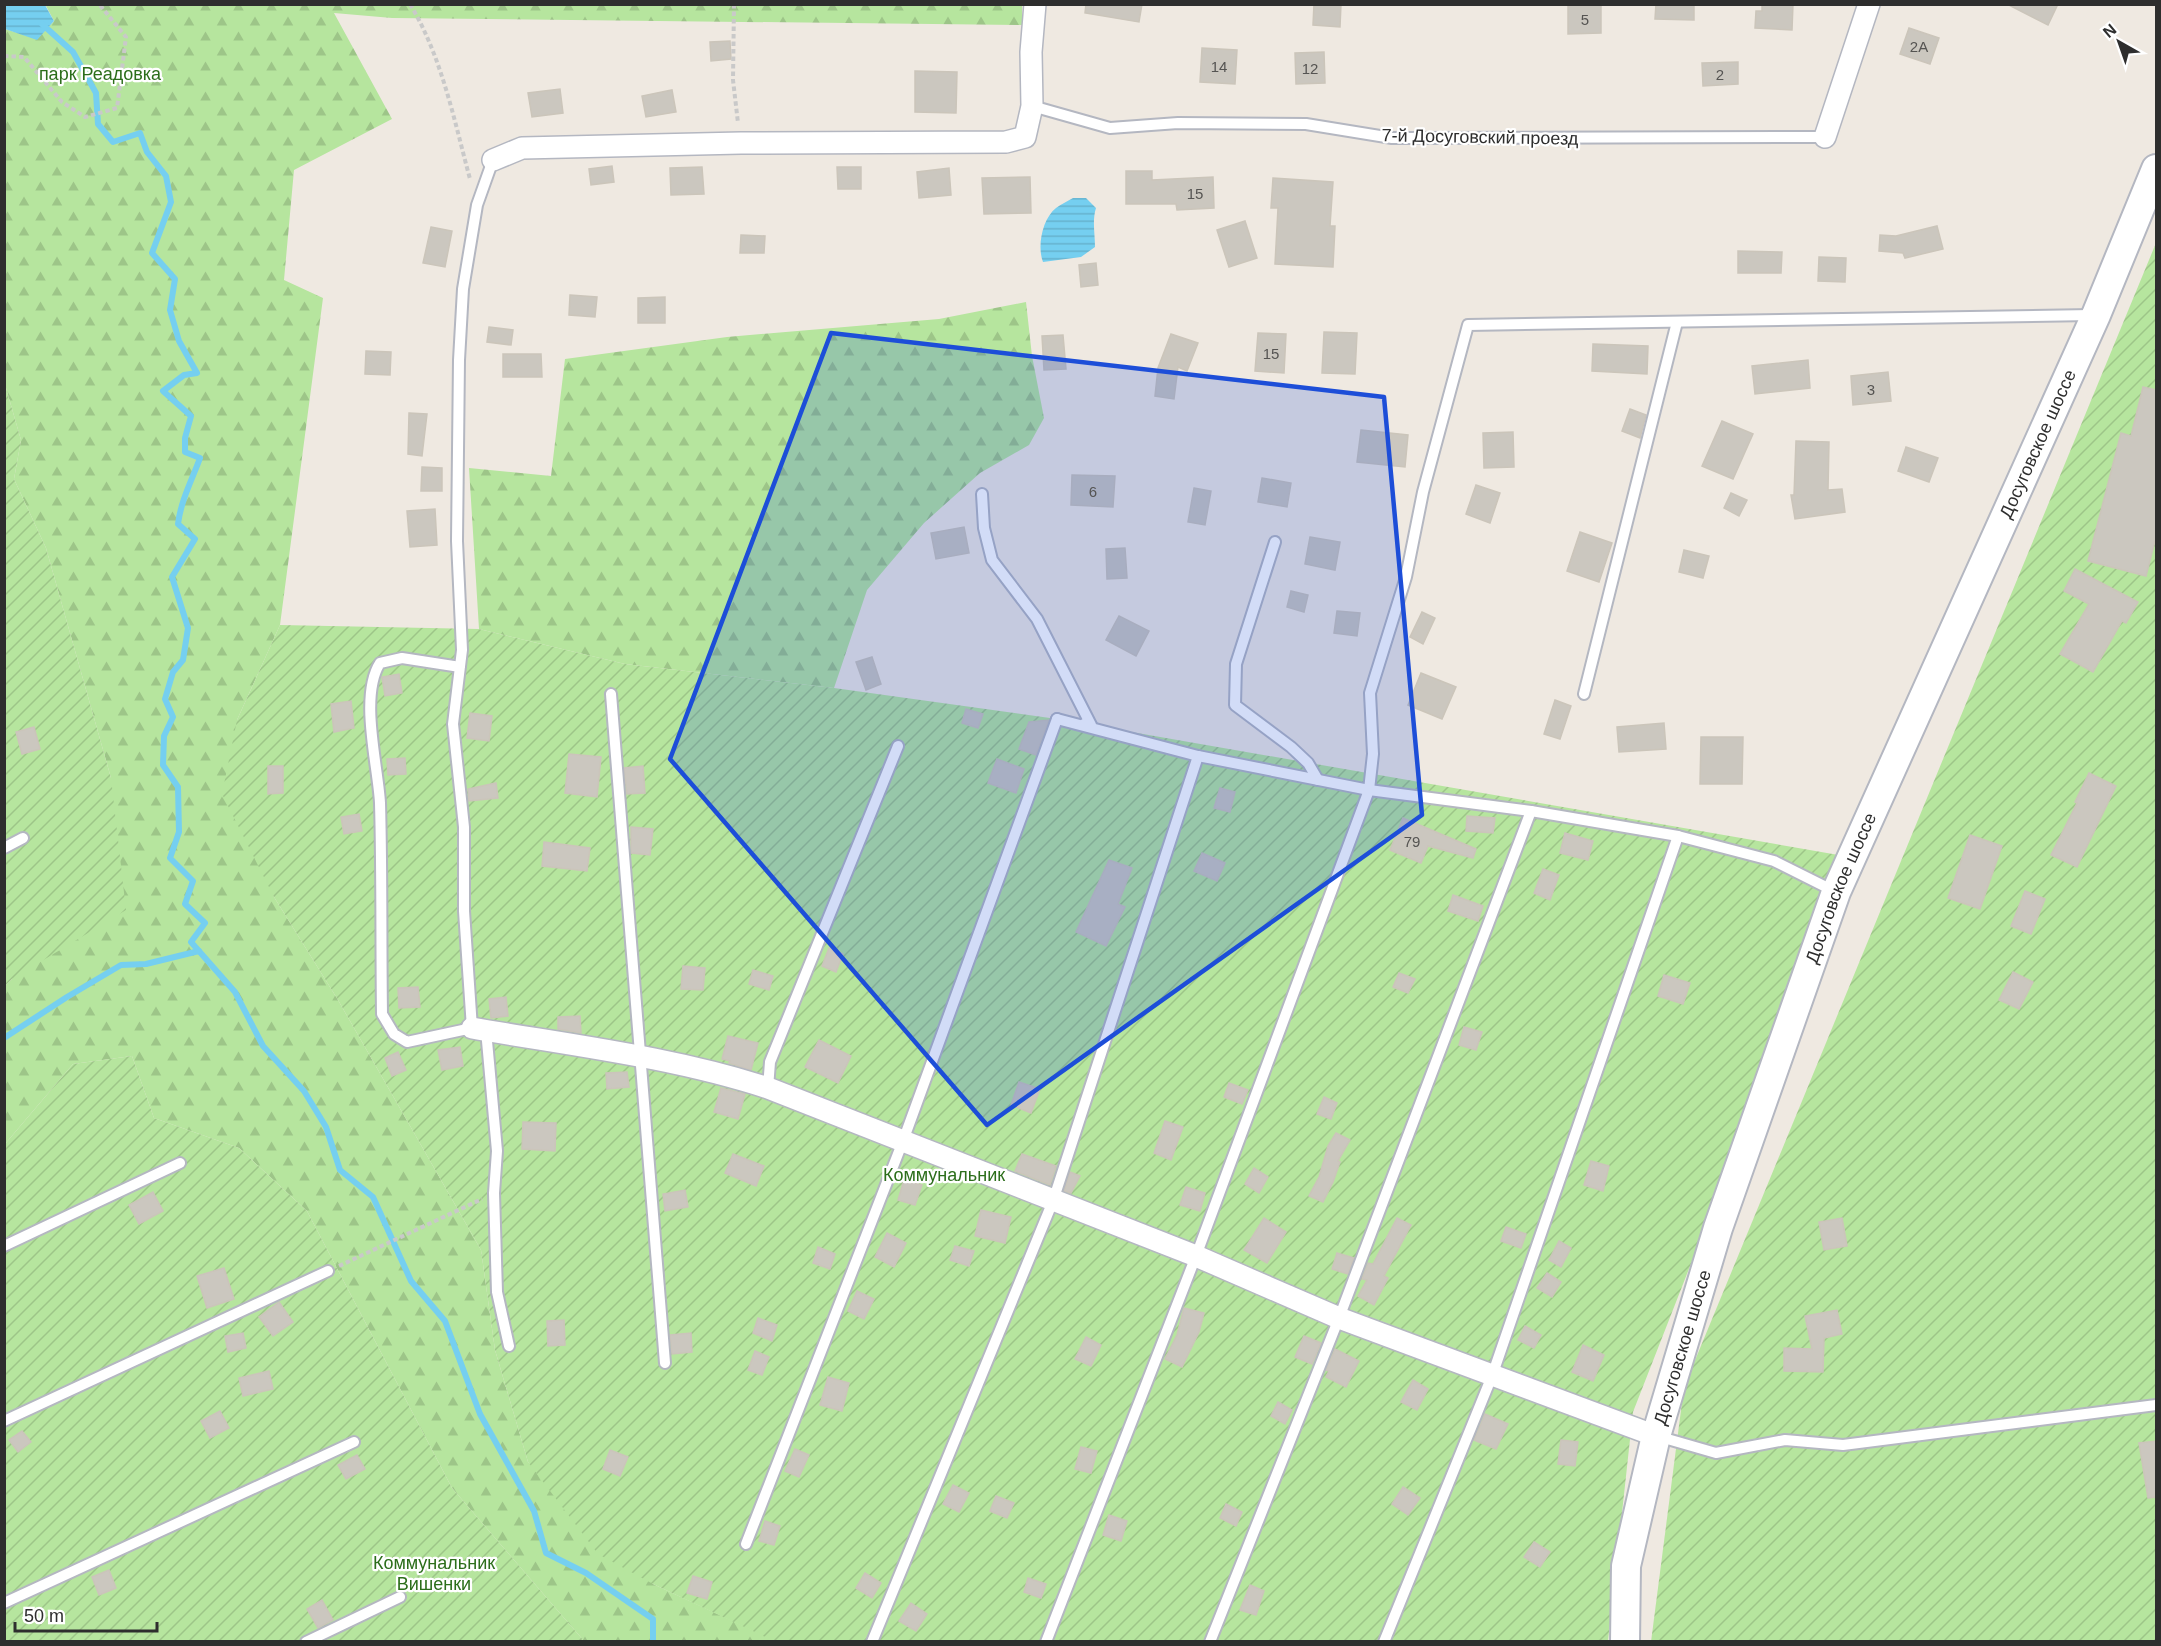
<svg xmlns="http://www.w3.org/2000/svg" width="2161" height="1646" font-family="Helvetica,sans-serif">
	<defs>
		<pattern id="forest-firs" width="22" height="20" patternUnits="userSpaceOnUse" patternTransform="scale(1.5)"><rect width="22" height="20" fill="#b6e59e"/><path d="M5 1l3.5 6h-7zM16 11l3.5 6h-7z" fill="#9dc588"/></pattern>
		<pattern id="garden-furrows" width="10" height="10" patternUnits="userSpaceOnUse" patternTransform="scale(1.5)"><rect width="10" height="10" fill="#b6e59e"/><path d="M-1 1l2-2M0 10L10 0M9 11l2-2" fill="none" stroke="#9dc588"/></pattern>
		<pattern id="water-rules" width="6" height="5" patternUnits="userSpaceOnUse" patternTransform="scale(1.5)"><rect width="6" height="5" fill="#75cff0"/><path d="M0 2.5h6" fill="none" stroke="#66b2ce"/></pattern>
	</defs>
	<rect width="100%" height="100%" fill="#efe9e1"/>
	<g fill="url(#forest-firs)">
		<path d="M45,4L1022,5V25L392,18L334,13L392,119L294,170L284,280L323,298L280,625L237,720L274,897L338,1000L481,1250L495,1350L528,1462L653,1584L776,1641H584L452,1488L307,1211L239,1148L154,1118L132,1056L73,1064L5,1144V986L12,979L111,778L46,548L14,479L21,440L4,381L5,29L37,39L54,21Z"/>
		<path d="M1026,302L1032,356L1044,418L1029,445L980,473L924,523L867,590L834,688L625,664L479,629L469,468L551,476L565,359L727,337L939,319Z"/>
	</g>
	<g fill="url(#garden-furrows)">
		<path d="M2156,243V1641L1651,1642L1684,1387Z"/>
		<path d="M4,381L21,440L14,479L46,548L111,778L126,910L12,979L5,986Z"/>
		<path d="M280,625L479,629L625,664L834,688L1057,719L1850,857L1633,1412L1608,1641L776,1642L653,1584L598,1554L528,1462L495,1350L481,1250L338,1000L274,897L222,794L237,720Z"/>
		<path d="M132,1056L154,1118L239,1148L307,1211L452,1488L584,1641L5,1642V1144L73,1064Z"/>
	</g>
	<g fill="url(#water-rules)">
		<path d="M5,4L45,5L54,21L37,40L5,29Z"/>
		<path d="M1073,198H1086L1096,208C1092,221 1095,233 1095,247L1081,257L1043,262C1037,247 1042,219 1056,208C1061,204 1068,201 1073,198Z"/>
	</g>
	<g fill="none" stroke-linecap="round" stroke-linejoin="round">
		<g stroke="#75cff0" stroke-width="6">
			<path d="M42,24L73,52L96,93L98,124L113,142L140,133L147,152L166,176L171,202L152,253L175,279L170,310L179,341L197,373L184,375L163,391L191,416L185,438V452L200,458C192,480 181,500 178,524L195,539L172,577L188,628L183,660L173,672L165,699L173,717L164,736L163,765L178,787L179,832L170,858L193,881L185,904L205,923L191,942L235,992L263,1046L304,1091L326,1127L340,1170L373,1197L411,1281L445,1321L480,1414L534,1511L546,1553L586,1573L653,1619V1642"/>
			<path d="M4,1038L67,997L121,965L146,964L199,951"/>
		</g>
	</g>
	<g fill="#cbc7bf" stroke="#cbc5ba" stroke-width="1.5">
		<path d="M1086,4H1142L1139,22L1085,13Z"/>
		<path d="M1314,4H1341L1340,27L1313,25Z"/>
		<path d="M1568,4H1601V33L1568,34Z"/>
		<path d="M1656,4H1694V20L1655,19Z"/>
		<path d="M1762,4H1793L1792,30L1755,28L1756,11H1762Z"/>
		<path d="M2007,4H2058L2048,25Z"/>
		<path d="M1909,28L1939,38L1930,64L1900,54Z"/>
		<path d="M730,41L731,59L711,61L710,42Z"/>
		<path d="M1202,48L1237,50L1235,84L1200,82Z"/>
		<path d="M1324,52L1325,83L1296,84L1295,53Z"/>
		<path d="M1738,62V84L1703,86L1702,63Z"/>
		<path d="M915,71L957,72L956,113L915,112Z"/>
		<path d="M560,89L563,113L532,117L528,93Z"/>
		<path d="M672,90L676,112L646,117L642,96Z"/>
		<path d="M612,166L614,182L591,185L589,169Z"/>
		<path d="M702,167L704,194L671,195L670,168Z"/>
		<path d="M837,167H861V189H838Z"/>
		<path d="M949,168L951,195L919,198L917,172Z"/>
		<path d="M1126,171H1152V180L1213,177L1214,208L1177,210L1176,204H1126Z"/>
		<path d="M1030,177L1031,213L984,214L982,178Z"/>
		<path d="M1273,178L1333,182L1330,226H1335L1333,267L1275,264L1278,208H1271Z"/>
		<path d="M1245,221L1257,258L1229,267L1217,230Z"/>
		<path d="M1937,226L1943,249L1905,258L1903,253L1879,251L1880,235L1896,236Z"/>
		<path d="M431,227L452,231L445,267L423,263Z"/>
		<path d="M741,235L765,236L764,253H740Z"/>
		<path d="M1738,251L1782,252L1781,273H1738Z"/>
		<path d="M1819,257L1846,258L1845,282L1818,281Z"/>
		<path d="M1096,263L1098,285L1081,287L1079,265Z"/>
		<path d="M570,295L597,297L595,317L569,315Z"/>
		<path d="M665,297V323H638V298Z"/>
		<path d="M489,327L513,330L511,345L487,342Z"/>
		<path d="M1324,332L1357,333L1355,374L1322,373Z"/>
		<path d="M1258,333L1286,334L1284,373L1255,371Z"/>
		<path d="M1171,334L1198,343L1187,371L1178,367L1174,399L1155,396L1158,368Z"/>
		<path d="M1063,335L1066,369L1044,370L1042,336Z"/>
		<path d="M1593,344L1648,346L1647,374L1592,371Z"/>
		<path d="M366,351L391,352L390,375L365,374Z"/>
		<path d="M503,354H541L542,377H503Z"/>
		<path d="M1808,360L1810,388L1755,394L1752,366Z"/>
		<path d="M1888,372L1891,401L1853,405L1851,376Z"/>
		<path d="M2143,387L2157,390V533L2146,576L2088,561L2121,433L2131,436Z"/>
		<path d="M1630,409L1646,415L1640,438L1622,431Z"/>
		<path d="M409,413L427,414L422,456L408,454Z"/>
		<path d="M1722,421L1753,434L1733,479L1702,466Z"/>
		<path d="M1361,430L1408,435L1405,467L1357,462Z"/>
		<path d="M1513,432L1514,467L1484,468L1483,433Z"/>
		<path d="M1796,441L1829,442L1828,490L1842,489L1845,512L1795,519L1791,495H1794Z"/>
		<path d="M1906,447L1938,458L1929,482L1898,471Z"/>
		<path d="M422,467L442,468V491H421Z"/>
		<path d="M1072,475L1115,476L1113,507L1071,505Z"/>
		<path d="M1262,478L1291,483L1287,507L1258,502Z"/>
		<path d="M1476,485L1500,493L1490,523L1466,514Z"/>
		<path d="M1194,488L1211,491L1205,525L1188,522Z"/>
		<path d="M1731,493L1747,500L1739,516L1724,508Z"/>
		<path d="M435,509L437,545L410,547L407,511Z"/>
		<path d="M964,527L969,553L936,559L931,533Z"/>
		<path d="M1580,532L1612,543L1599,582L1567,571Z"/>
		<path d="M1310,537L1340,542L1335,570L1305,564Z"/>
		<path d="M1125,548L1127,578L1107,579L1106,549Z"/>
		<path d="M1684,550L1709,556L1703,578L1679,572Z"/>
		<path d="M2075,569L2138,602L2126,623L2122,621L2093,672L2060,654L2089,604L2064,591Z"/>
		<path d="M1291,591L1308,595L1304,612L1287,607Z"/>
		<path d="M1337,611L1360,613L1357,636L1334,633Z"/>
		<path d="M1422,612L1435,618L1423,644L1410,637Z"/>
		<path d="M1119,616L1149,631L1136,656L1106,640Z"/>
		<path d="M872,657L881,684L866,690L856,662Z"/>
		<path d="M1421,673L1456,687L1442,719L1408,705Z"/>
		<path d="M399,674L402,693L385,696L382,677Z"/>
		<path d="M1555,700L1571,706L1560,739L1544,734Z"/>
		<path d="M351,701L354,728L334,732L331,704Z"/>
		<path d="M966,709L983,714L978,728L962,723Z"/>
		<path d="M470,713L492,716L489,741L467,738Z"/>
		<path d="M1049,720L1036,755L1019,749L1029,722Z"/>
		<path d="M1664,723L1666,749L1619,752L1617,727Z"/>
		<path d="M34,727L40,749L22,754L16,732Z"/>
		<path d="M1701,737H1743L1742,784H1700Z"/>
		<path d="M569,754L601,757L597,797L565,793Z"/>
		<path d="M405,758L406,774L388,775L387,759Z"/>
		<path d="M997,759L1024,769L1016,793L988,783Z"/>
		<path d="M268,766H283V793L268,794Z"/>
		<path d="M643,766L645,793L627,794L624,768Z"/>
		<path d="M2089,773L2116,786L2077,867L2051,855L2077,803L2075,802Z"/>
		<path d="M496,783L498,798L469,801L468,789Z"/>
		<path d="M1220,788L1235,792L1230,812L1214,808Z"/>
		<path d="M359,814L362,831L344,834L341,817Z"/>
		<path d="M1467,816L1495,818L1493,833L1466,831Z"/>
		<path d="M1403,818L1476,849L1473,858L1428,846L1421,863L1390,850Z"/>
		<path d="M631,827L653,829L650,855L631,853Z"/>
		<path d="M1565,833L1593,841L1588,860L1560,853Z"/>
		<path d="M1970,835L2002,846L1980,909L1948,898Z"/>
		<path d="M544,842L590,848L587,871L542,866Z"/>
		<path d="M1202,853L1225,863L1217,881L1194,871Z"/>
		<path d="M1109,860L1132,868L1118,904L1125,907L1106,946L1076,932Z"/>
		<path d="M1543,869L1559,875L1550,900L1534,893Z"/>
		<path d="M2025,891L2045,899L2031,934L2011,926Z"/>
		<path d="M1453,895L1483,906L1478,921L1448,911Z"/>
		<path d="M829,948L843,954L836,972L822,966Z"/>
		<path d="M683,966L705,968L703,990L681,989Z"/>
		<path d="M753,970L773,976L769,990L749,984Z"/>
		<path d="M2013,972L2033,982L2019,1009L1999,1000Z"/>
		<path d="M1399,973L1415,979L1408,993L1393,987Z"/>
		<path d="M1664,975L1690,983L1683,1004L1658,996Z"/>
		<path d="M418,987L420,1007L399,1008L398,988Z"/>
		<path d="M506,997L508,1016L491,1018L489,999Z"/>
		<path d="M580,1016L581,1033L558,1029V1017Z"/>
		<path d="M1464,1027L1482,1032L1476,1050L1459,1045Z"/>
		<path d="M728,1036L758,1043L751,1070L729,1063L730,1061L722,1059Z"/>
		<path d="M819,1040L851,1056L838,1083L805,1067Z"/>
		<path d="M460,1047L463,1066L442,1070L438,1050Z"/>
		<path d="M398,1052L406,1070L392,1076L385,1058Z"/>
		<path d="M627,1072L629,1087L607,1089L606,1073Z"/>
		<path d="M1019,1082L1040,1089L1031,1113L1011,1105Z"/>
		<path d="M1229,1083L1248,1090L1242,1104L1224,1097Z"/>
		<path d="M721,1088L745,1094L738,1119L714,1112Z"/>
		<path d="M1324,1097L1337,1103L1331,1119L1317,1114Z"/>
		<path d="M1165,1121L1183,1127L1171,1160L1154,1153Z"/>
		<path d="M523,1122L556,1123L555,1151L522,1149Z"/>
		<path d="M1336,1133L1350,1140L1338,1161L1340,1162L1333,1182L1323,1202L1309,1196L1319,1177L1328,1146Z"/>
		<path d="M733,1154L764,1166L756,1186L725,1173Z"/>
		<path d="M1022,1154L1056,1166L1050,1185L1015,1171Z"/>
		<path d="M1591,1161L1609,1166L1603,1191L1584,1185Z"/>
		<path d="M1254,1168L1268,1177L1259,1193L1245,1184Z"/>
		<path d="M1070,1172L1080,1176L1071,1193L1064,1191Z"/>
		<path d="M904,1180L922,1185L915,1205L898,1200Z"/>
		<path d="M1186,1187L1205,1193L1200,1211L1180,1205Z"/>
		<path d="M685,1190L688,1207L665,1211L663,1194Z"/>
		<path d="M153,1192L163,1211L139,1224L129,1205Z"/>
		<path d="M981,1210L1011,1217L1005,1243L975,1236Z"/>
		<path d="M1264,1218L1286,1232L1267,1263L1244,1250Z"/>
		<path d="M1397,1218L1411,1225L1384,1276L1388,1278L1374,1305L1358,1296L1367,1280L1362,1279L1368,1263L1373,1264Z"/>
		<path d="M1842,1218L1847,1246L1824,1250L1819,1222Z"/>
		<path d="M1506,1227L1526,1234L1521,1248L1501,1241Z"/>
		<path d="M887,1233L906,1243L894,1267L875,1257Z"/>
		<path d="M1559,1241L1571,1248L1561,1267L1549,1260Z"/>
		<path d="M955,1246L974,1251L969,1266L950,1260Z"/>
		<path d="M818,1247L835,1254L830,1269L813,1263Z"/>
		<path d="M1337,1253L1354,1258L1348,1274L1332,1269Z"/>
		<path d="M224,1268L234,1299L207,1308L197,1276Z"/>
		<path d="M1547,1273L1561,1282L1552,1297L1537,1288Z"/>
		<path d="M857,1291L874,1299L864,1319L848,1311Z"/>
		<path d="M279,1302L293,1322L273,1336L259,1317Z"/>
		<path d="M1184,1308L1204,1313L1199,1332L1182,1367L1165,1359L1177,1335Z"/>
		<path d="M1837,1310L1842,1334L1824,1338L1823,1372L1784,1371V1348L1812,1349L1805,1316Z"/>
		<path d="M758,1318L777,1325L772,1341L753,1333Z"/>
		<path d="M564,1320L565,1345L548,1346L547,1321Z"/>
		<path d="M1525,1326L1541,1335L1534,1348L1518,1340Z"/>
		<path d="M243,1333L246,1348L228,1352L225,1336Z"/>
		<path d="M691,1333L692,1352L672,1354L670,1335Z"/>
		<path d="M1304,1336L1321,1343L1312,1364L1295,1357Z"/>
		<path d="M1086,1337L1101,1345L1091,1366L1075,1359Z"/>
		<path d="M1583,1345L1604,1355L1593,1381L1572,1372Z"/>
		<path d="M1335,1349L1359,1361L1346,1387L1326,1377L1329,1371L1326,1370Z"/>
		<path d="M755,1351L769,1357L762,1375L748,1370Z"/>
		<path d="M269,1371L273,1389L243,1396L239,1378Z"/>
		<path d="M828,1377L849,1383L842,1411L820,1405Z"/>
		<path d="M1413,1380L1428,1389L1417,1410L1401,1402Z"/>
		<path d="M1278,1402L1292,1410L1285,1424L1271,1416Z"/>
		<path d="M220,1411L229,1428L210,1438L201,1421Z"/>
		<path d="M1485,1414L1508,1424L1496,1449L1474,1440Z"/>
		<path d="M22,1431L31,1442L18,1452L9,1440Z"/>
		<path d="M1561,1440L1578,1442L1575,1466L1558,1464Z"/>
		<path d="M2157,1441V1497L2148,1498L2139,1443Z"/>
		<path d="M1081,1447L1097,1451L1091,1473L1075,1469Z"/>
		<path d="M795,1449L809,1455L799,1477L785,1471Z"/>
		<path d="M610,1450L628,1457L620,1476L603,1469Z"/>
		<path d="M357,1455L365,1469L346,1479L338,1465Z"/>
		<path d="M953,1485L969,1493L959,1512L943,1504Z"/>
		<path d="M1403,1487L1420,1498L1408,1515L1392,1504Z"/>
		<path d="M996,1496L1014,1503L1007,1518L990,1511Z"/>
		<path d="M1226,1504L1242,1512L1236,1526L1220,1518Z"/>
		<path d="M1109,1515L1127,1521L1121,1541L1103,1535Z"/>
		<path d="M765,1521L780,1526L774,1545L759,1541Z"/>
		<path d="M1534,1542L1550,1552L1540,1567L1524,1557Z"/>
		<path d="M109,1570L116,1588L99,1595L92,1577Z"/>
		<path d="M865,1573L881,1583L872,1598L856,1588Z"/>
		<path d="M693,1576L712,1582L707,1599L687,1593Z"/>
		<path d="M1028,1578L1046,1584L1041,1598L1024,1592Z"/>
		<path d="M1250,1585L1264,1591L1256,1615L1240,1610Z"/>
		<path d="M322,1600L333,1620L318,1628L307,1609Z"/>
		<path d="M911,1603L927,1614L916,1631L899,1621Z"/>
	</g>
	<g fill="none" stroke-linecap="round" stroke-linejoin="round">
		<defs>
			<g id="lane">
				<path d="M1032,106L1110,128L1178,123L1306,124L1392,138L1825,137"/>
				<path d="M982,494L984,528L992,560L1037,619L1091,725L1084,724"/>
				<path d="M1275,542L1236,664L1235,705L1291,747L1308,763L1318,780"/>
				<path d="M460,667L402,658L380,663C359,696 378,765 380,803C382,873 381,944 382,1014L394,1034L407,1042L472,1028L464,911V827L453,724L462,650L457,541L459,360L463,289L477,205L493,160"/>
				<path d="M611,694L665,1363"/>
				<path d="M1584,694L1677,322"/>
				<path d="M1057,719L1198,756L1369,790L1531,811L1678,836L1774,861L1836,892"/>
				<path d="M4,848L23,838"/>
				<path d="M486,1030L497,1151L494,1193L497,1292L509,1346"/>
				<path d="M768,1088L770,1062L898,746"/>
				<path d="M4,1246L180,1163"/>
				<path d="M4,1421L328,1271"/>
				<path d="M1657,1436L1716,1453L1785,1440L1843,1445L2156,1405"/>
				<path d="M746,1544L903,1141L1057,719"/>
				<path d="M4,1603L354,1442"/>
				<path d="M306,1642L400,1597"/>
				<path d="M872,1642L1053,1201L1198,756"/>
				<path d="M1046,1642L1196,1256L1369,790L1373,754L1370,693L1406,577L1423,492L1468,325L2092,315"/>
				<path d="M1210,1642L1339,1318L1531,811"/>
				<path d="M1384,1642L1492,1376L1678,836"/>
			</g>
			<g id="street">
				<path d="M1825,137L1869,4"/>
				<path d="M493,160L522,148L741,143L1006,142L1025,137L1032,106L1031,52L1035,4"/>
				<path d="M472,1028C570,1045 673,1057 768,1088L1196,1256L1339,1318L1656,1436"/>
			</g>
			<g id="secondary">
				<path id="s1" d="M1625,1642L1626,1566L1656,1436L1718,1228L1836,892L2096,315L2156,169"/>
			</g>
		</defs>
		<use href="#lane" stroke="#b4b7c1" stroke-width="14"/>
		<use href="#street" stroke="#b4b7c1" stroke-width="24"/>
		<use href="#secondary" stroke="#b4b7c1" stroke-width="32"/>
		<g stroke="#c9c9c9" stroke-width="4" stroke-dasharray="4.5 3" stroke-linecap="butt">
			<path d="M410,4C442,57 454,120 470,179"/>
			<path d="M734,4L733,80L738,123"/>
			<path d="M4,56L24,57L62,102L85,117L117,108L126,37L99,4"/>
			<path d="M339,1266L482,1199"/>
		</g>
		<use href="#lane" stroke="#fff" stroke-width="10"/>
		<use href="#street" stroke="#fff" stroke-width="21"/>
		<use href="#secondary" stroke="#fff" stroke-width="28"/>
	</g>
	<path fill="#1d4ed8" fill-opacity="0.2" stroke="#1d4ed8" stroke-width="4.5" stroke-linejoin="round" d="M831,333L1384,397L1422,815L987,1125L670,759Z"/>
	<g text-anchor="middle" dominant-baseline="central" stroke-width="4.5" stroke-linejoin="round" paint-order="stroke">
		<g font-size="15" fill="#555452">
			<text x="1585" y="19">5</text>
			<text x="1919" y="46">2А</text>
			<text x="1219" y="66">14</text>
			<text x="1310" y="68">12</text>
			<text x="1720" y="74">2</text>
			<text x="1195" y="193">15</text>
			<text x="1271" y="353">15</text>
			<text x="1871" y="389">3</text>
			<text x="1093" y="491">6</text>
			<text x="1412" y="841">79</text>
		</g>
		<g font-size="18" fill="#2c6e1b" stroke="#fff">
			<text x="100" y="74">парк Реадовка</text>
			<text x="944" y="1175">Коммунальник</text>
			<text x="434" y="1563">Коммунальник<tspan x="434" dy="21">Вишенки</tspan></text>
		</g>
		<g font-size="18" fill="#2e2e2e" stroke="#fff">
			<text transform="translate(1480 137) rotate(1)">7-й Досуговский проезд</text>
			<text stroke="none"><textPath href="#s1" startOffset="1274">Досуговское шоссе</textPath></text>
			<text stroke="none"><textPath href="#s1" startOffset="788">Досуговское шоссе</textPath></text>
			<text stroke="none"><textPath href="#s1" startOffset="302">Досуговское шоссе</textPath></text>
		</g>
	</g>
	<rect width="2161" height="1646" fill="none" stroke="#2e2e2e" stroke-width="12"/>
	<g transform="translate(2119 42) rotate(320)" stroke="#ffffff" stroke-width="4.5" paint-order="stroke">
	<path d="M0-4.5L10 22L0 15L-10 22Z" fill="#2e2e2e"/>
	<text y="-9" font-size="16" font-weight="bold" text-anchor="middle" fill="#2e2e2e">N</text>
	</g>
	<path d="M15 1622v9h142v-9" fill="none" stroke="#2e2e2e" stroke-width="3"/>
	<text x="24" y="1622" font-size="18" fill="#2e2e2e" stroke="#ffffff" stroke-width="4.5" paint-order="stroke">50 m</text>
</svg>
